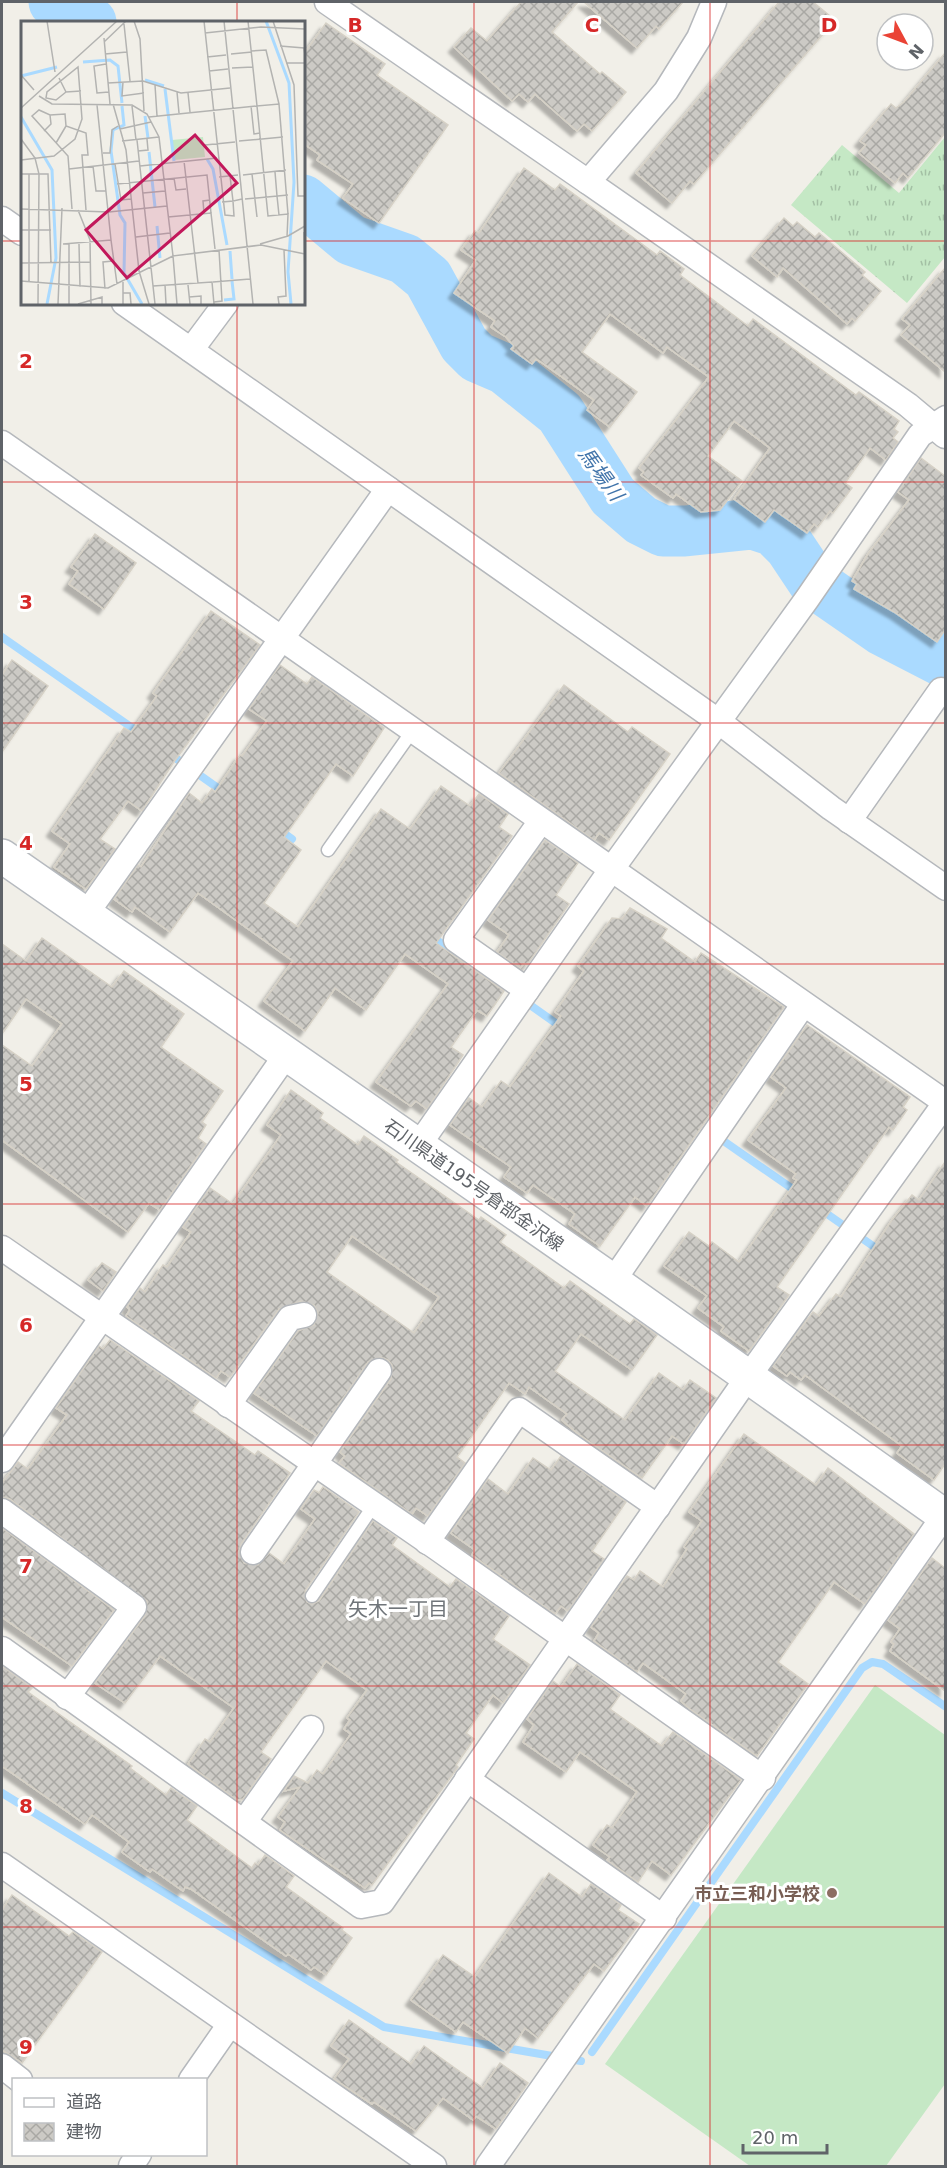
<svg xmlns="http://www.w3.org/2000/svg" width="947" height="2168" font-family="'DejaVu Sans','Noto Sans JP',sans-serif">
	<defs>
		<pattern id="grass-tufts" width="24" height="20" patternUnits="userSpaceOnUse" patternTransform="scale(1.5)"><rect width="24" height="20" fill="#c5e8c5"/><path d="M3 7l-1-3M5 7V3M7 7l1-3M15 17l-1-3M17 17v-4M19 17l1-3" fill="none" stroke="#a3c0a4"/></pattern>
		<pattern id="building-cross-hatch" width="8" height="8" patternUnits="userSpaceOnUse" patternTransform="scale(1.5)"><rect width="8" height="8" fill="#cccac5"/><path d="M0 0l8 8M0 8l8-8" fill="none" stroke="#a9a8a4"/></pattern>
		<filter id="shadow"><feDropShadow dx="-5.5" dy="5.5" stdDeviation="1.5" flood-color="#0004"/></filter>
	</defs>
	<rect width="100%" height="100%" fill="#f1efe8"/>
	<path fill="url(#grass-tufts)" d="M945,137V257L907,303L791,205L842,145L899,193Z"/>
	<path fill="#c5e8c5" d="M875,1685L945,1735V2084L886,2166H750L605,2064Z"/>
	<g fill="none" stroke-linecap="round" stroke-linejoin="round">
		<g stroke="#aadaff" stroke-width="8">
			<path d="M2,637L141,734"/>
			<path d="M167,752L225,793"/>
			<path d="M278,829L292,839"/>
			<path d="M429,935L456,953"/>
			<path d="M523,1000L564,1029"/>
			<path d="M715,1135L800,1194"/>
			<path d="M820,1209L883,1253"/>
			<path d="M2,1793L384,2027L581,2061"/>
			<path d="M592,2052L862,1668L872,1662L883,1664L946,1707"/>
		</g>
		<g stroke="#aadaff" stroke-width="51">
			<path d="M54,2L77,11L91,22"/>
			<path d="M303,200L351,240L405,259L428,278L464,344L477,357L505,369L560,413L613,496L641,520L663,531H685L753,524L774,531L790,547L814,583L882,630L946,663"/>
		</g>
	</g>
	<g fill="url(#building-cross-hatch)" stroke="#d6d1c6" stroke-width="1.5" fill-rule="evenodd" filter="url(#shadow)">
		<path d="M521,2H578L552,32L600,74L602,72L626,92L592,131L584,124L577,131L535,94L528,102L519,94L512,101L454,47L471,28L487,41Z"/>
		<path d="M584,2H683L659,29L656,26L637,48Z"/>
		<path d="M779,2H813L835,20L694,184L690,181L672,203L636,173Z"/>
		<path d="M326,23L385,64L377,75L448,125L379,223L343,198L353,184L317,160L320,155L303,143V55Z"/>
		<path d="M945,53V133L908,178L903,173L895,183L859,153L866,145L860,141L891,104L896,108L904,102Z"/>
		<path d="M524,168L555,190L560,184L657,255L660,251L684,269L680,275L748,326L753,319L856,395L859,392L899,421L894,429L898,432L893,438L898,442L886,460L870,448L845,483L852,488L833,513L830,511L818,527L814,524L807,533L774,510L765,522L734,499L770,448L734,421L708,456L742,481L720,510L701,512L676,494L673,498L641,475L644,472L639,468L709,377L667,347L663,353L610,314L582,352L637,392L610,427L587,410L594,400L541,362L536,359L532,364L511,349L514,346L506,337L491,327L495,321L454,293L476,260L461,250L475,231L479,233Z"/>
		<path d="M784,218L793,226L797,222L815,237L819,233L865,272L862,275L881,291L855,321L852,318L847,324L783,268L777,277L752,256Z"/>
		<path d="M945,268V372L901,335L910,325L902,319Z"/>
		<path d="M921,458L945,476V630L937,642L894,612L854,589L857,584L852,581L868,554L909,500L898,492Z"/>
		<path d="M95,534L136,563L104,609L69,584L78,571L71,567Z"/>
		<path d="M211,611L260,645L173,763L142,811L128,801L100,839L115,849L86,889L54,867L70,844L52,831L124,728L131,732L157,696L153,693Z"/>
		<path d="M12,660L48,686L2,752V675Z"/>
		<path d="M280,665L307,684L312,677L384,728L353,776L336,764L284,837L301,850L264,903L298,927L381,809L410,829L441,786L470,806L479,794L508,814L499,827L512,836L436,943L504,991L487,1016L477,1010L451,1047L463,1055L427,1109L416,1101L411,1106L376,1082L448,984L405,954L366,1010L335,988L305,1031L264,1001L293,961L198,893L170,932L135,907L132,912L114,899L138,865L141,867L189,793L202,803L212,789L215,792L240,755L242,756L267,721L249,709Z"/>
		<path d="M564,685L628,732L632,727L670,754L609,840L599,833L594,840L499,773Z"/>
		<path d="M545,840L578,863L556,895L569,904L527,965L524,963L520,968L497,952L509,935L488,920Z"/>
		<path d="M630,908L667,929L661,938L695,962L701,953L784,1007L647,1206L635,1197L600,1246L569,1224L575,1214L533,1185L527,1193L504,1177L511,1167L450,1125L469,1098L482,1107L501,1081L510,1087L561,1016L555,1012L584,971L578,966L612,918L622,919Z"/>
		<path d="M42,938L112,987L124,971L184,1014L161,1047L223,1091L202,1122L206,1125L198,1138L206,1144L160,1210L149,1203L128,1232L2,1140V1045L32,1066L62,1024L26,999L2,1034V944L26,961Z"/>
		<path d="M807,1025L910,1097L903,1107L907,1110L893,1130L889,1127L777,1287L789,1295L749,1351L721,1331L724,1327L698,1308L707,1296L664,1266L689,1232L709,1246L712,1242L739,1262L797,1180L793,1178L796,1174L748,1140L786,1088L771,1077Z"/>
		<path d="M291,1090L323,1113L320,1118L358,1145L364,1136L398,1160L396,1162L479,1220L481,1217L506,1235L500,1242L564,1288L570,1281L630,1324L634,1319L657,1335L632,1370L581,1334L555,1371L625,1420L659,1373L683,1390L690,1380L716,1398L684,1444L672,1436L642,1478L577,1433L562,1420L567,1414L529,1387L525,1394L509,1383L457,1457L465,1463L428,1516L416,1508L412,1514L339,1463L345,1456L340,1452L391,1379L392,1365L388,1360L380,1357L368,1362L317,1436L254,1393L298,1331L314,1325L318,1313L314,1305L301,1301L279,1309L230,1377L221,1371L216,1378L126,1316L130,1310L127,1307L140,1288L145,1292L163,1265L167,1267L191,1232L183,1227L210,1188L233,1204L281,1135L267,1125ZM352,1236L439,1297L414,1333L327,1272Z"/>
		<path d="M945,1162V1464L934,1480L897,1453L902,1446L805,1375L801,1380L790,1372L787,1376L773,1366L813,1312L819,1316L836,1294L841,1297L892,1220L912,1195L919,1200Z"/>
		<path d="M102,1263L116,1272L103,1291L88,1280Z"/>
		<path d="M110,1340L199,1401L191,1411L255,1455L258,1451L290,1473L241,1544L239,1551L244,1563L258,1565L269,1553L284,1564L315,1519L301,1509L314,1490L319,1493L323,1487L359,1512L305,1591L307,1602L312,1604L319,1601L373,1521L397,1538L392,1545L450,1587L456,1579L509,1616L493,1639L530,1665L503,1703L493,1695L466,1733L474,1739L456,1765L458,1767L372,1885L369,1883L365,1888L280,1830L285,1822L278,1817L300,1787L284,1791L294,1776L308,1783L317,1770L323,1774L351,1734L344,1729L350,1720L347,1718L367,1690L326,1661L261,1752L271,1759L243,1799L237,1800L188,1764L205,1739L210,1742L234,1708L160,1656L125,1703L95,1683L145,1616L147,1601L10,1499L2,1497V1483L18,1462L28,1469L67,1415L56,1408L99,1346L103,1349Z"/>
		<path d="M744,1434L816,1485L828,1468L914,1534L865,1604L834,1582L778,1662L808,1684L757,1756L690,1709L681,1701L686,1694L643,1663L637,1672L594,1641L599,1633L591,1627L627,1576L634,1580L640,1571L663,1587L687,1549L684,1547L702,1521L689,1512Z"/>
		<path d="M561,1456L626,1502L592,1551L604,1559L568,1611L561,1606L555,1614L472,1555L475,1550L451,1533L488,1479L508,1494L533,1458L551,1470Z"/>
		<path d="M2,1528L114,1610L72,1666L2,1617Z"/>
		<path d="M932,1558L945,1568V1691L890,1651L894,1644L891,1642L900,1629L888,1620Z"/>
		<path d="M577,1664L620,1695L610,1709L662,1746L673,1732L741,1780L671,1875L652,1861L638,1882L607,1860L610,1857L593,1845L607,1825L612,1828L637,1792L580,1752L566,1772L523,1742L534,1725L527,1719L553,1681L561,1687Z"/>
		<path d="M2,1666L32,1688L28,1692L132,1766L130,1768L166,1795L171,1788L197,1806L187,1820L252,1868L255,1863L258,1865L265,1855L294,1876L286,1887L343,1928L342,1930L352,1938L326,1975L314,1967L311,1970L288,1954L286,1956L191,1889L185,1887L183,1891L152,1869L150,1872L122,1852L129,1842L92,1815L85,1824L2,1766Z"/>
		<path d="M549,1873L582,1897L591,1884L621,1905L618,1910L639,1924L604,1971L594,1964L538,2038L525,2028L508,2053L463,2022L456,2032L411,2000L443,1955L475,1977Z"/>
		<path d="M12,1895L69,1936L73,1932L102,1952L22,2063L2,2050V1910Z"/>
		<path d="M349,2020L411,2064L424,2046L483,2088L500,2063L528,2083L496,2129L476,2116L473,2120L443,2098L416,2131L374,2102L372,2104L334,2079L349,2059L331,2046Z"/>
	</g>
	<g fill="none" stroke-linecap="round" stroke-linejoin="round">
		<defs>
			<g id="service">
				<path d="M328,850L413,730"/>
				<path d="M312,1596L374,1505"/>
			</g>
			<g id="minor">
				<path d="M327,2L588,182L666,91L699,38L714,2"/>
				<path d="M588,182L908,405L945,436"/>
				<path d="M2,219L22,233"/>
				<path d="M124,303L718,721L831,808L946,888"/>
				<path d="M191,350L226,303"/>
				<path d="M2,443L946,1103"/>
				<path d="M849,821L941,690L946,692"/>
				<path d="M86,914L388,489"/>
				<path d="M527,990L456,940L541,821"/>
				<path d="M418,1146L611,870L807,599L920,435L946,418"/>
				<path d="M2,1248L437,1548L763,1778"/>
				<path d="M613,1281L803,1005"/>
				<path d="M228,1405L290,1318L304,1315"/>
				<path d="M2,1460L286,1055"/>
				<path d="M2,1511L134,1607L67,1697"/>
				<path d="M427,1542L519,1410L658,1507"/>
				<path d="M253,1552L379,1371"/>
				<path d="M2,1649L361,1906L382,1902L748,1377L946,1102"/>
				<path d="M467,1779L664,1918"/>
				<path d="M244,1822L311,1728"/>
				<path d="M2,1865L434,2166"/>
				<path d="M2,2066L20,2080"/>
				<path d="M191,2080L230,2024"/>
				<path d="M131,2166L139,2154"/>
				<path d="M488,2166L946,1513"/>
			</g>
			<path id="secondary" d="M2,856L613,1281L946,1517"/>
		</defs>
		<use href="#service" stroke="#b5b8bc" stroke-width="15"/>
		<use href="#minor" stroke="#b5b8bc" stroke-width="27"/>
		<use href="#secondary" stroke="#b6babf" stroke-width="36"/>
		<use href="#service" stroke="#fff" stroke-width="12"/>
		<use href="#minor" stroke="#fff" stroke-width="24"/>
		<use href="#secondary" stroke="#fff" stroke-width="33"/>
	</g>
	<path fill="none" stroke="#d62828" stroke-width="1.5" stroke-opacity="0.55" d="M237,2V22M474,2V2166M710,2V2166M2,241H22M303,241H946M237,303V2166M2,482H946M2,723H946M2,964H946M2,1204H946M2,1445H946M2,1686H946M2,1927H946"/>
	<circle fill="#8d6e63" stroke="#fff" stroke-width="2" cx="832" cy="1893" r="6"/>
	<g text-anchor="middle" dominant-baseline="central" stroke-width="6" stroke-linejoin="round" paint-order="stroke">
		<g font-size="18" fill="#5f6368" stroke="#fff">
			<text transform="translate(474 1185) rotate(35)">石川県道195号倉部金沢線</text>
		</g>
		<g font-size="18" font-weight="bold" fill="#785e54" stroke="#fff" text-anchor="end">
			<text x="820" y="1893">市立三和小学校</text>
		</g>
		<g font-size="20" font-style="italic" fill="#4174aa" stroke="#fff">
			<text transform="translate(601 474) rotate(54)">馬場川</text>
		</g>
		<g font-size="20" fill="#70757a" stroke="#fff">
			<text x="398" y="1609">矢木一丁目</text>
		</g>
	</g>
	<g transform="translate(21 21)">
		<rect width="284" height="284" fill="#f1efe8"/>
		<path d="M182,116L184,136L153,139L151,119Z" fill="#c5e8c5"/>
		<path fill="none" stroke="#aadaff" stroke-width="3" d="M245,0L268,62L273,161L267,251L270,283M62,41L89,39L97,45L101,82M0,55L36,46M124,59L143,65M144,68L153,140M101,85L103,104L92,109L90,130L99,194L104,202L103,252L121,283M124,95L127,117M0,96L31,149L35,237L26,283M128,131L134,186M186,138L192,148L206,224M136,205L139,237M209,230L211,258M203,279L213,278L211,260"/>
		<path fill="none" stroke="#b3b3b1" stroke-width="1.5" d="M26,0L34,51M113,0L119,18L123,90M183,0L204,194L213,195L212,180L221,178M203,0L232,283M227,0L236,85L258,83L267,193M252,0L273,64L277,175H284M103,3L109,60M184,12L240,6L284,8M83,17L89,83M83,21L105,0M259,25L283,27L284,34M230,30L245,29L258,83M84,33L106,31M210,33L231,31M186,36L205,34M265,42H284M85,43L73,45L76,72L88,71M211,47L232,46M188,50L207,48M0,54L13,69M38,57L45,71L60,70M102,61L101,75L123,72M87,62L122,60L160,72L209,67M134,64L136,95M156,71L158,92M167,72L169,91M18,75L31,83L111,84L126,93L138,116L152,235L240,224L284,233M92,83L105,129L118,250L128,283M76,84L90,219M111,85L115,119M230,85L233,113L239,112M0,87L96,0M128,96L236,85L247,195L267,193L266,216M99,108L130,101M23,110L30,103L29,94M0,118L14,137L18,153L17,283M116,119L134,283M101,120L138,116M218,120L262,116M35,122L45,105M184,124L214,121M117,130L127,129L126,118M82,132H89L91,109L97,105M0,139L33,135L54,118L61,98L57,46L26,71L25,77L35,79L45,71M163,140L177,262M94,143L100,179L110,178M72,145L75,170H85M119,145L196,137M48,148L118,140M254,151L256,175M0,153H27L30,242M8,153V260M231,153L236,196M222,154L265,149M198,156L217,154M153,157L155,169L165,168M96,163L186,154L190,192M122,172L144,170M256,175L258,194M224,178L267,174M201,181L212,180L209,155M0,188L88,191L146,185M51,188L47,135L11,95L18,89L29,94L44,93L45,105L65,112L67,134H61L65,189M57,189L69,219L70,283M183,192L182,180L189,179M147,196L190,192L194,228M0,209H30M283,211L284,256M115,216L149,212M42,223L90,219L96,263M58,223L59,266M239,223L267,215L284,205M0,242L69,241M0,260L87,267L152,235L156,283M102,261V283M192,261L229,258M144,264L145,283M167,264L169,283M132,265L191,261L193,283M84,268L82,241L92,240M102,272H109L110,283M168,276L180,275V283M193,281L201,280L198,229M37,283L41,187M48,283V222M57,283L81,276V283M258,283L257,276L265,275L263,229"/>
		<path fill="#c2185b" fill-opacity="0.15" stroke="#c2185b" stroke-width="3" d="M174,114L216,162L106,257L65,209Z"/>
		<rect width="284" height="284" fill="none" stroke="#5f6368" stroke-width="3"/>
	</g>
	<g font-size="20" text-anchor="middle" font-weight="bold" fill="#d62828" stroke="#fff" stroke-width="6" stroke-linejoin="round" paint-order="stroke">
		<text x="355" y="32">B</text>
		<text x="592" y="32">C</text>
		<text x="829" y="32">D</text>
		<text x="26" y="368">2</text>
		<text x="26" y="609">3</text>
		<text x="26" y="850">4</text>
		<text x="26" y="1091">5</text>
		<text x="26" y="1332">6</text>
		<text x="26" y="1573">7</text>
		<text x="26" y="1813">8</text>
		<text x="26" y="2054">9</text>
	</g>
	<rect width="947" height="2168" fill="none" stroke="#5f6368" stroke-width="6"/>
	<rect x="12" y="2078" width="195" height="78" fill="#ffffff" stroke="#bfc1c3" stroke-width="1.5"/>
	<rect x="24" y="2098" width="30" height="9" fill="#ffffff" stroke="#bfc1c3" stroke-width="1.5"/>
	<text x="66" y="2108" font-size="18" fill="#5f6368">道路</text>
	<rect x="24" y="2123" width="30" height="18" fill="url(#building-cross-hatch)" stroke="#bfc1c3" stroke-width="1.5"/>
	<text x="66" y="2138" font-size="18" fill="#5f6368">建物</text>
	<g transform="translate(905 42) rotate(131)"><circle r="28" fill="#ffffff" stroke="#bfc1c3" stroke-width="1.5"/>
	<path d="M0-4.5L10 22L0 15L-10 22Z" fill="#ea4335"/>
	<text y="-9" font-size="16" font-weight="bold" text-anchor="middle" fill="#5f6368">N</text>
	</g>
	<path d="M743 2144v9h84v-9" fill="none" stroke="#5f6368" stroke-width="3"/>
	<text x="752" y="2144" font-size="18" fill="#5f6368" stroke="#ffffff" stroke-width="4.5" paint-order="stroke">20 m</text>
</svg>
